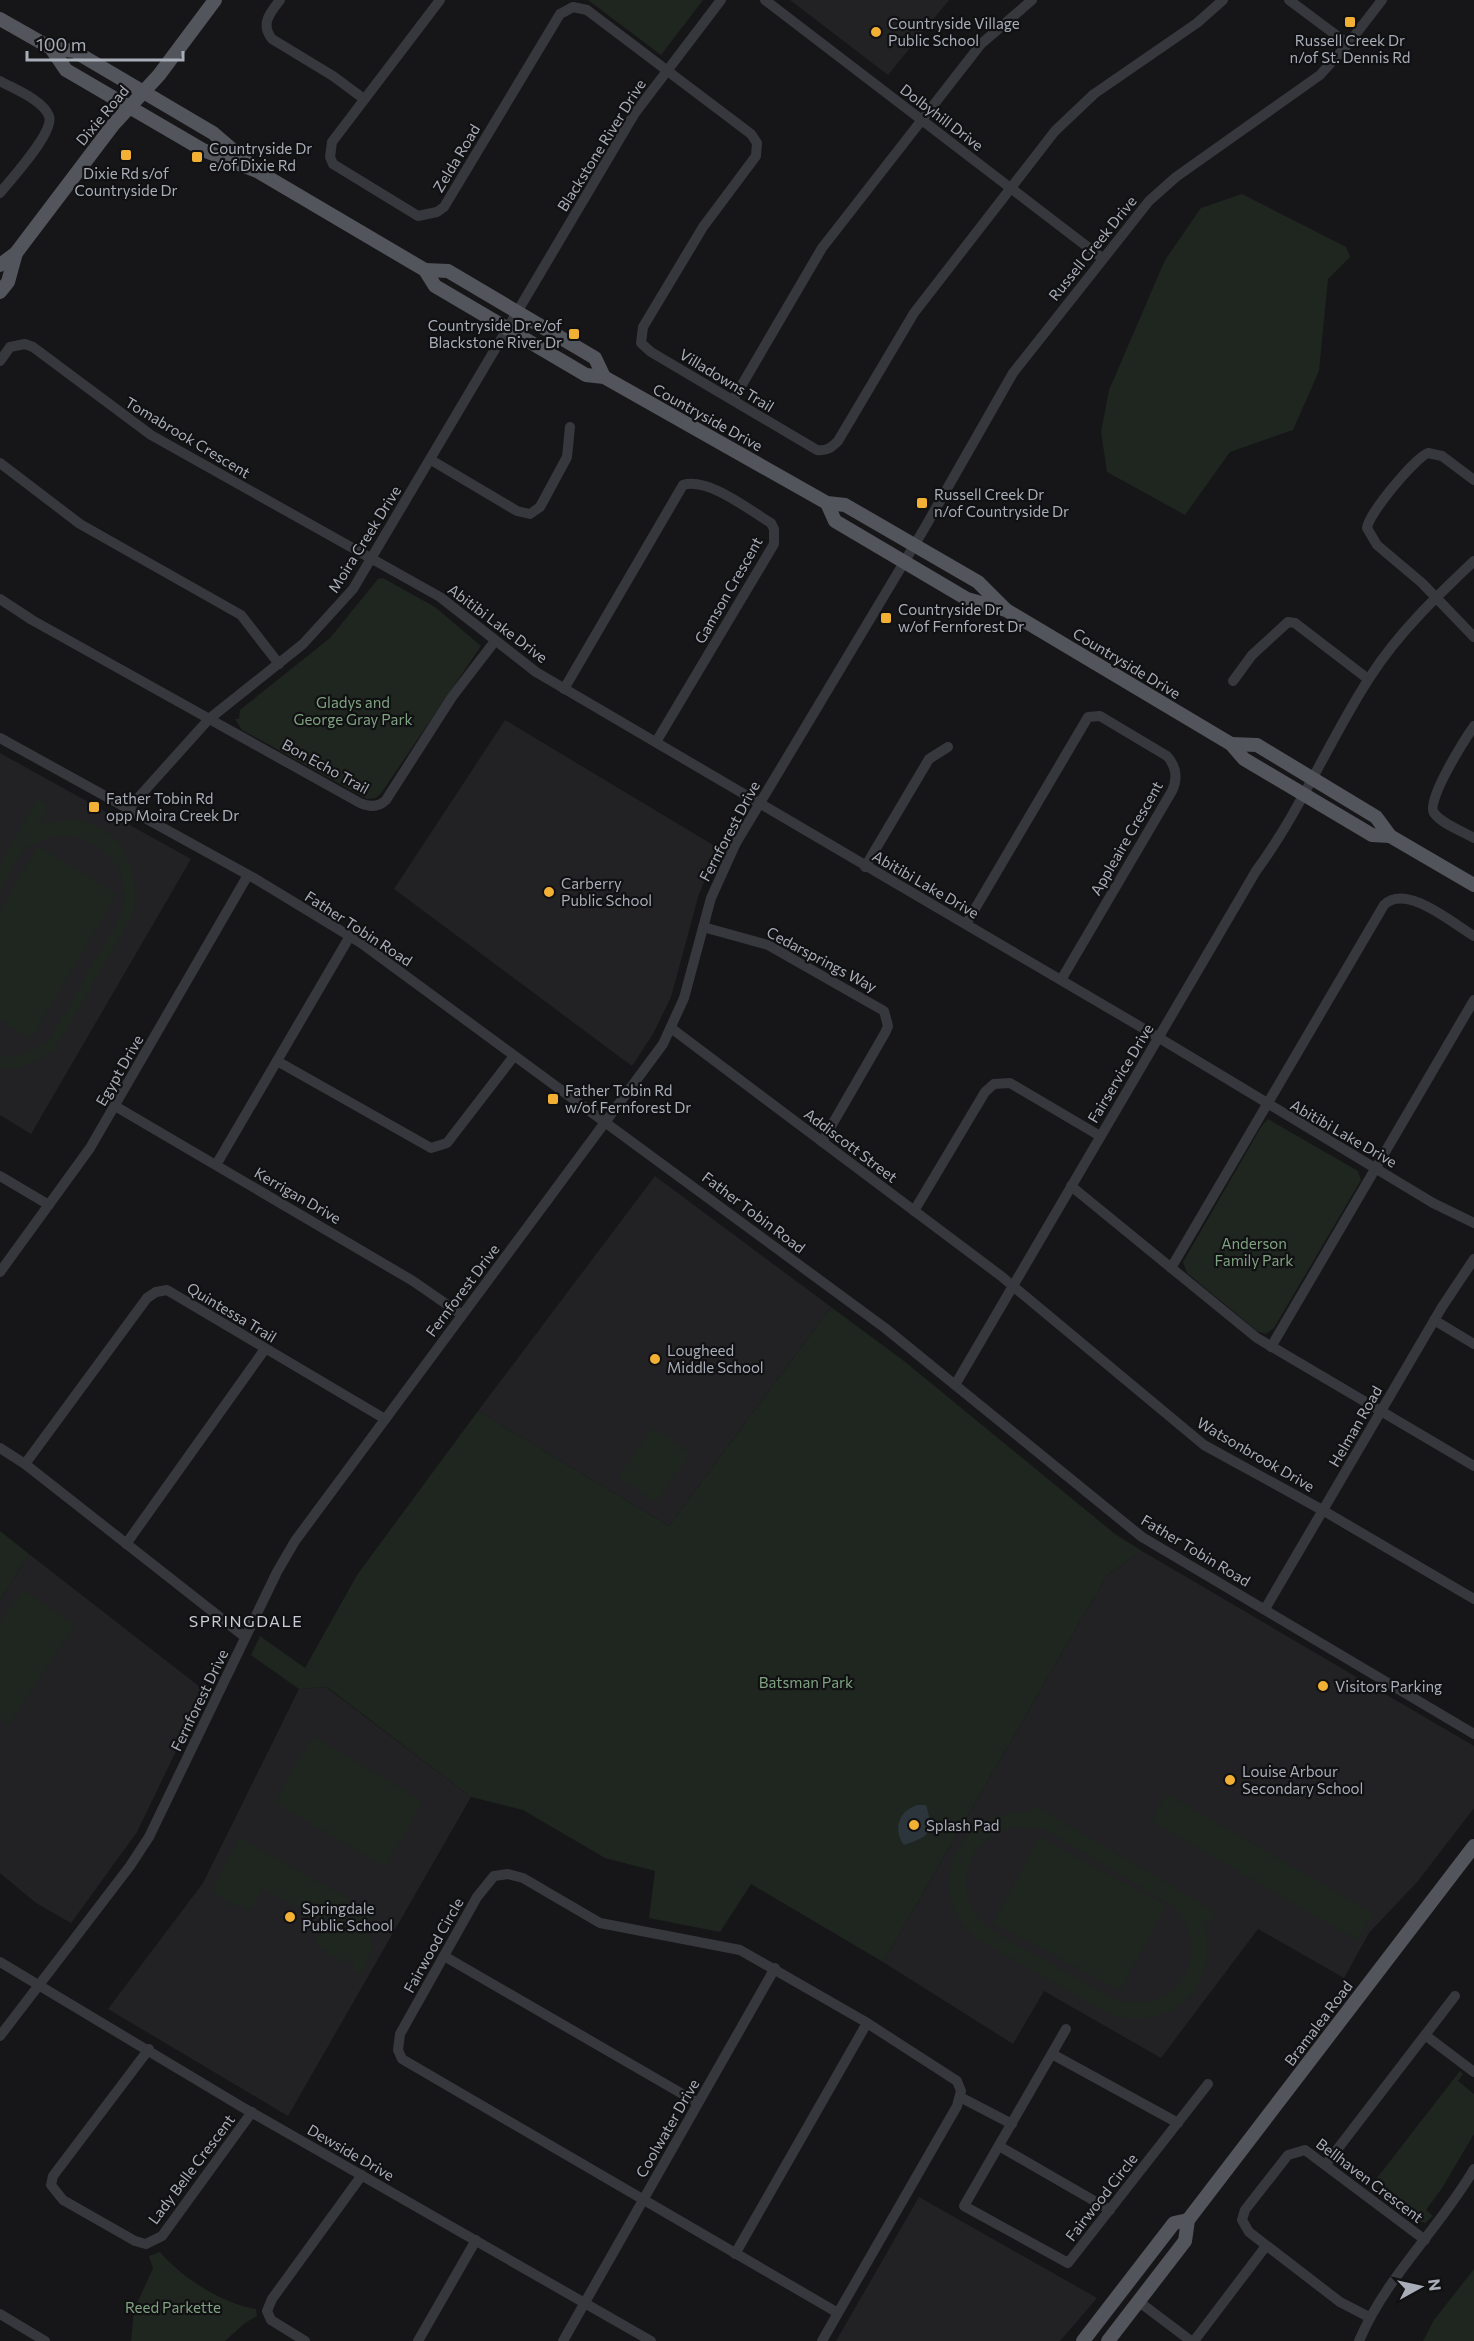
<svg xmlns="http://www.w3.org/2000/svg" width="1474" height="2341" font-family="Commissioner,sans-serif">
	<rect width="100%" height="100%" fill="#161618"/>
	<g fill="#222225">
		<path d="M790,0H949L888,75Z"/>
		<path d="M505,720L718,848L699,894L671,997L653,1034L632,1066L394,889Z"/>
		<path d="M0,753L191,859L31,1134L0,1115Z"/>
		<path d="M655,1176L831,1307L669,1526L478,1411Z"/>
		<path d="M1142,1551L1474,1746V1808L1418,1881L1369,1933L1344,1978L1258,1929L1161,2058L1044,1991L1013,2044L883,1962L1107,1575Z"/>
		<path d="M29,1554L205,1691L137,1832L71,1923L36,1903L0,1873V1600Z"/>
		<path d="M326,1687L471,1797L288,2116L108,2009L203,1883L299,1689Z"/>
		<path d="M919,2197L1097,2298L1060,2341H836Z"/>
	</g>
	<g fill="#1e261f" fill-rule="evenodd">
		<path d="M588,0H703L661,55Z"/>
		<path d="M1242,194L1346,247L1350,257L1328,279L1319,371L1293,430L1230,452L1185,515L1107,472L1101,432L1109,390L1165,260L1201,208Z"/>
		<path d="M383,578L435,607L481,646L382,792L376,798L367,799L242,730L235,719H239L240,710L330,638L378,579Z"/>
		<path d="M38,798L49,806L40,821C49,826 58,820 67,820C121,821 142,868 133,915L53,1052C36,1062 20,1070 0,1068V1057C20,1057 33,1051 49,1040L122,913C123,899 125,885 119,871C105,842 70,828 40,841C35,843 28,845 24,850C14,860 7,878 0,890V864Z"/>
		<path d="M38,846L117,894L31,1039L0,1020V910Z"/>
		<path d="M1268,1119L1358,1171L1361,1180L1274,1328L1266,1334L1257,1331L1187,1273L1183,1262L1261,1127Z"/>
		<path d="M831,1307L904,1361L1115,1534L1142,1551L1107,1575L883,1962L751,1884L720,1932L649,1918L655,1871L605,1858L523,1810L471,1797L327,1687L299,1689L251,1655L260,1636L305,1668L357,1575L478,1411L669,1526Z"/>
		<path d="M654,1427L690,1454L655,1503L618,1476Z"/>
		<path d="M0,1531L29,1554L0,1600Z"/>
		<path d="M23,1590L76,1625L9,1725L0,1719V1623Z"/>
		<path d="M313,1736L423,1801L385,1867L274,1802Z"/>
		<path d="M1167,1794L1373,1913L1357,1940L1151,1821Z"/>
		<path d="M1036,1806L1216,1912L1210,1923L1203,1920C1222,1982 1176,2031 1113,2016L982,1942C917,1897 954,1807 1031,1812ZM1019,1826L1045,1830L1176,1908C1214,1957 1175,2018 1114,1999L989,1929C947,1890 965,1836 1019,1826Z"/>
		<path d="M1039,1837L1166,1905L1120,1991L993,1923Z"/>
		<path d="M240,1838L370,1911L367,1932L374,1947L360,1975L353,1968L355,1962L347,1958L344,1964L314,1944L324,1928L322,1920L263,1888L250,1910L238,1904L236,1908L211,1891Z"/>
		<path d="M1460,2071L1463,2074L1458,2081L1474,2094V2134L1442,2188L1426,2210L1433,2216L1425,2223L1413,2220L1419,2213L1380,2183L1374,2190L1370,2187Z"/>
		<path d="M160,2252C182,2278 223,2304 256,2309L257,2316L245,2323L225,2341H131L134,2310L153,2268L149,2256Z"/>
		<path d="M1474,2269V2341H1423L1434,2320Z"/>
	</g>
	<path fill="#2c353c" d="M918,1805H926C934,1832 931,1836 904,1845C892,1829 899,1810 918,1805Z"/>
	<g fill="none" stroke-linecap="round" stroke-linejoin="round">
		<g stroke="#37383d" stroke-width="10">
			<path d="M280,0C270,13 260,24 272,39L333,76L364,99"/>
			<path d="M440,0L332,142L330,157L333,164L418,216L437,212L444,207L560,14L573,7L587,10L751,134L757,143L756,156L703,227L643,327L641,343L651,352L817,450C827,451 831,448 838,441L914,313L1055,131L1094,94L1197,23L1223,0"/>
			<path d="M765,0L1102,258"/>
			<path d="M1289,0L1348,44"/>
			<path d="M0,81C14,89 43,100 49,116C55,132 11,179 0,193"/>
			<path d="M0,361L10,347L25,344L33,347L151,435L440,597L536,672L1146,1030L1433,1203L1474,1223"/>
			<path d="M733,400L822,248L981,44L1032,0"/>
			<path d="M431,460L517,511L530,514L540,507L567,457L570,427"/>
			<path d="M0,463L80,524L241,615L279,664"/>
			<path d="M1474,480L1442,456L1428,453C1414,459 1369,513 1367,528L1377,545L1422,583L1474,637"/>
			<path d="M0,599L32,620L360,803C369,807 378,808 386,800L452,697L495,641"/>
			<path d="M1233,681L1252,655L1288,622L1295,623L1368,679"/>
			<path d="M564,689L683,485C708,477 749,510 771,523L774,529V544L656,742"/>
			<path d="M1474,726C1465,739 1425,802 1434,813C1442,824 1462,831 1474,838"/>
			<path d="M0,738L254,878L361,943L885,1328L1142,1537L1474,1734"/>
			<path d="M129,808L209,719L303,644L353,589L635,113L721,0"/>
			<path d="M865,867L929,759L948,747"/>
			<path d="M966,924L1088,717L1100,716L1167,756C1176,766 1178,778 1172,791L1061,980"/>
			<path d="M703,927L768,945L884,1011L888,1026L885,1033L822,1142"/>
			<path d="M671,1028L1001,1276L1204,1445L1324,1511L1474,1599"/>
			<path d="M277,1061L431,1148L447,1143L514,1056"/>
			<path d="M115,1106L413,1281L462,1315"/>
			<path d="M216,1165L350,936"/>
			<path d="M0,1176L49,1205"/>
			<path d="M1071,1186L1257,1338L1474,1466"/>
			<path d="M914,1211L985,1092L994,1084L1010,1083L1100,1136"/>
			<path d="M1171,1268L1384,905C1406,883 1452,923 1474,936"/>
			<path d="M0,1272L90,1148L248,875"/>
			<path d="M1434,1320L1474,1344"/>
			<path d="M1271,1347L1474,1000"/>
			<path d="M955,1385L1256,871C1301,810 1329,740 1370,677C1398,633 1436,597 1474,561"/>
			<path d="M0,1448L25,1464L245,1637"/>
			<path d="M25,1464L147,1298L156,1292L167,1290L385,1419"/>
			<path d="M126,1544L265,1349"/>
			<path d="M1265,1609L1442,1307L1474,1259"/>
			<path d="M444,1956L698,2103"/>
			<path d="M0,1962L242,2107L651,2341"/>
			<path d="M1066,2029L964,2206L1068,2263L1208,2084"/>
			<path d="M1425,2035L1474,2072"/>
			<path d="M0,2036L130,1866L149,1837L277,1572L295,1541L663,1044L684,998L711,898L736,843L924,529L1013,373L1149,201L1176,177L1320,75L1348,44L1382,0"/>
			<path d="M149,2049L53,2176L51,2185L63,2200L135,2241L146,2244L162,2236L252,2112"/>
			<path d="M1052,2054L1178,2123"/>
			<path d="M960,2097L1012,2124"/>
			<path d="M999,2146L1110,2210"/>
			<path d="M1326,2164L1455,1996"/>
			<path d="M735,2254L867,2023"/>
			<path d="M1138,2301L1191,2341"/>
			<path d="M0,2314L45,2341"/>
			<path d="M1369,2317L1340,2302L1249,2232L1242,2220L1245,2210L1288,2155L1305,2150L1425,2240"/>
			<path d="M305,2341L271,2320L267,2311L272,2299L362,2175"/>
			<path d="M418,2341L476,2240"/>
			<path d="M563,2341L775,1968"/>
			<path d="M822,2341L838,2313L957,2106L961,2091L957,2081L864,2021L740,1950L600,1923L523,1878L508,1874L494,1876L477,1897L400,2034L398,2050L402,2059L838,2313"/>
			<path d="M1194,2341L1266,2246"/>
			<path d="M1359,2341C1386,2277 1439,2229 1474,2169"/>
		</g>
		<g stroke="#53555c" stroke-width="14">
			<path d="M0,19L51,48L74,51L213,133L248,163"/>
			<path d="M51,48L66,70L203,150L257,171L425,270L435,286L586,375L604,377L827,503L845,505L978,582L1006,610"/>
			<path d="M0,265L16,253L113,125L159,75L215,0"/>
			<path d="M425,270L448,271L595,358L604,377"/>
			<path d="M0,292L8,282L16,253"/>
			<path d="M827,503L835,521L967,599L1006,610L1231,744L1244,759L1372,835L1390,836"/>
			<path d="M1231,744L1257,745L1376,817L1390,836L1474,885"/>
			<path d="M1083,2341L1174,2223L1188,2220"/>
			<path d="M1108,2341L1185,2241L1188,2220L1474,1846"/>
		</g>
	</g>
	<g fill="#f2b134" stroke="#111113" stroke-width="2">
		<rect x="1344" y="16" width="12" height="12" rx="3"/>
		<circle cx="876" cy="32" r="6"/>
		<rect x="120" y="149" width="12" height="12" rx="3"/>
		<rect x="191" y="151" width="12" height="12" rx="3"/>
		<rect x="568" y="328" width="12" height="12" rx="3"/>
		<rect x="916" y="497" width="12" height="12" rx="3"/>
		<rect x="880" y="612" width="12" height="12" rx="3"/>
		<rect x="88" y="801" width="12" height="12" rx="3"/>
		<circle cx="549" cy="892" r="6"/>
		<rect x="547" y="1093" width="12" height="12" rx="3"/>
		<circle cx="655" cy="1359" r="6"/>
		<circle cx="1323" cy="1686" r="6"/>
		<circle cx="1230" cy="1780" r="6"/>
		<circle cx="914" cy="1825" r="6"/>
		<circle cx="290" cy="1917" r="6"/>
	</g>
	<g text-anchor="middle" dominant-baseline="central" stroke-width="4.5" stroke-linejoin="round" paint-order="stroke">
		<g font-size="15" fill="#a8adb8" stroke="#111113" text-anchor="start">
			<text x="888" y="23">Countryside Village<tspan x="888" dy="17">Public School</tspan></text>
			<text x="1350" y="40" text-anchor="middle">Russell Creek Dr<tspan x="1350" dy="17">n/of St. Dennis Rd</tspan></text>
			<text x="209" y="148">Countryside Dr<tspan x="209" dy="17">e/of Dixie Rd</tspan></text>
			<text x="126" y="173" text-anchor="middle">Dixie Rd s/of<tspan x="126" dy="17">Countryside Dr</tspan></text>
			<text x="562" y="325" text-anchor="end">Countryside Dr e/of<tspan x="562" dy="17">Blackstone River Dr</tspan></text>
			<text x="934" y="494">Russell Creek Dr<tspan x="934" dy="17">n/of Countryside Dr</tspan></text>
			<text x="898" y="609">Countryside Dr<tspan x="898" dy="17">w/of Fernforest Dr</tspan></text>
			<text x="106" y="798">Father Tobin Rd<tspan x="106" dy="17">opp Moira Creek Dr</tspan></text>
			<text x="561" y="883">Carberry<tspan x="561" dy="17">Public School</tspan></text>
			<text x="565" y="1090">Father Tobin Rd<tspan x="565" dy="17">w/of Fernforest Dr</tspan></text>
			<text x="667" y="1350">Lougheed<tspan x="667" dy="17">Middle School</tspan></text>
			<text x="1335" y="1686">Visitors Parking</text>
			<text x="1242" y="1771">Louise Arbour<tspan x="1242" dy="17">Secondary School</tspan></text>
			<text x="926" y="1825">Splash Pad</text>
			<text x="302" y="1908">Springdale<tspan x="302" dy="17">Public School</tspan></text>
		</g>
		<g font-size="15" fill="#a8adb8" stroke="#111113">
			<text transform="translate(102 115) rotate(-50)">Dixie Road</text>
			<text transform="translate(942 117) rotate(37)">Dolbyhill Drive</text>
			<text transform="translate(601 145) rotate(-58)">Blackstone River Drive</text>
			<text transform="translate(456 158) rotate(-59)">Zelda Road</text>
			<text transform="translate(1092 248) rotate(-51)">Russell Creek Drive</text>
			<text transform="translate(727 380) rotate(31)">Villadowns Trail</text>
			<text transform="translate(708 417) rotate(29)">Countryside Drive</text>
			<text transform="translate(188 437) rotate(31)">Tomabrook Crescent</text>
			<text transform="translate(364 539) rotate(-58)">Moira Creek Drive</text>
			<text transform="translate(728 590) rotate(-60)">Gamson Crescent</text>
			<text transform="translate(498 623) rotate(37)">Abitibi Lake Drive</text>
			<text transform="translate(1127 663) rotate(31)">Countryside Drive</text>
			<text transform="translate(326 766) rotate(29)">Bon Echo Trail</text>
			<text transform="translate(729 831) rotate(-62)">Fernforest Drive</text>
			<text transform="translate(1126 838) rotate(-60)">Appleaire Crescent</text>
			<text transform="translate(926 884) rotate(30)">Abitibi Lake Drive</text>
			<text transform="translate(359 928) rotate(33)">Father Tobin Road</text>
			<text transform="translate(822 959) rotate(28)">Cedarsprings Way</text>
			<text transform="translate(119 1070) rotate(-60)">Egypt Drive</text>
			<text transform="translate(1120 1073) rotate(-59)">Fairservice Drive</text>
			<text transform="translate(1344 1133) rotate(30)">Abitibi Lake Drive</text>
			<text transform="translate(851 1145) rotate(37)">Addiscott Street</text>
			<text transform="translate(298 1195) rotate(30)">Kerrigan Drive</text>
			<text transform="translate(754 1212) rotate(37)">Father Tobin Road</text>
			<text transform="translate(462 1290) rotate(-53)">Fernforest Drive</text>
			<text transform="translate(232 1312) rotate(31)">Quintessa Trail</text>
			<text transform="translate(1355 1426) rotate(-60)">Helman Road</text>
			<text transform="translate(1256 1454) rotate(30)">Watsonbrook Drive</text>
			<text transform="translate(1196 1550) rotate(31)">Father Tobin Road</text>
			<text transform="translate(199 1700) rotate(-64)">Fernforest Drive</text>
			<text transform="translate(433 1945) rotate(-61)">Fairwood Circle</text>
			<text transform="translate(1318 2023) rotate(-53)">Bramalea Road</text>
			<text transform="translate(667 2128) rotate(-60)">Coolwater Drive</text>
			<text transform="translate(351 2152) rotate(30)">Dewside Drive</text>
			<text transform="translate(191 2169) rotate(-53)">Lady Belle Crescent</text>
			<text transform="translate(1370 2180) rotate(37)">Bellhaven Crescent</text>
			<text transform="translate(1101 2197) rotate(-52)">Fairwood Circle</text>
		</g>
		<g font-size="15" fill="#7fa381" stroke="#111113">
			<text x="353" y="702">Gladys and<tspan x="353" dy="17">George Gray Park</tspan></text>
			<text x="1254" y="1243">Anderson<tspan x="1254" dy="17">Family Park</tspan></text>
			<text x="806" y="1682">Batsman Park</text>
			<text x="173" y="2307">Reed Parkette</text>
		</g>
		<g font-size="16" letter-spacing="1.5" fill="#c9ccd4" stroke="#111113">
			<text x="246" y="1620">SPRINGDALE</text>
		</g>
	</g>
	<g transform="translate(1420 2287) rotate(82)" stroke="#111113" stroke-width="4.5" paint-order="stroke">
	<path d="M0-4.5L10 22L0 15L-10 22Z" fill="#a8adb8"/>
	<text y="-9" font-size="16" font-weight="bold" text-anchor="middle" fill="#a8adb8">N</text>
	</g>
	<path d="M27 51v9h156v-9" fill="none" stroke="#a8adb8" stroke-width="3"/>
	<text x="36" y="51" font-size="18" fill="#a8adb8" stroke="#111113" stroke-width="4.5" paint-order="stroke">100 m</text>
</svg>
